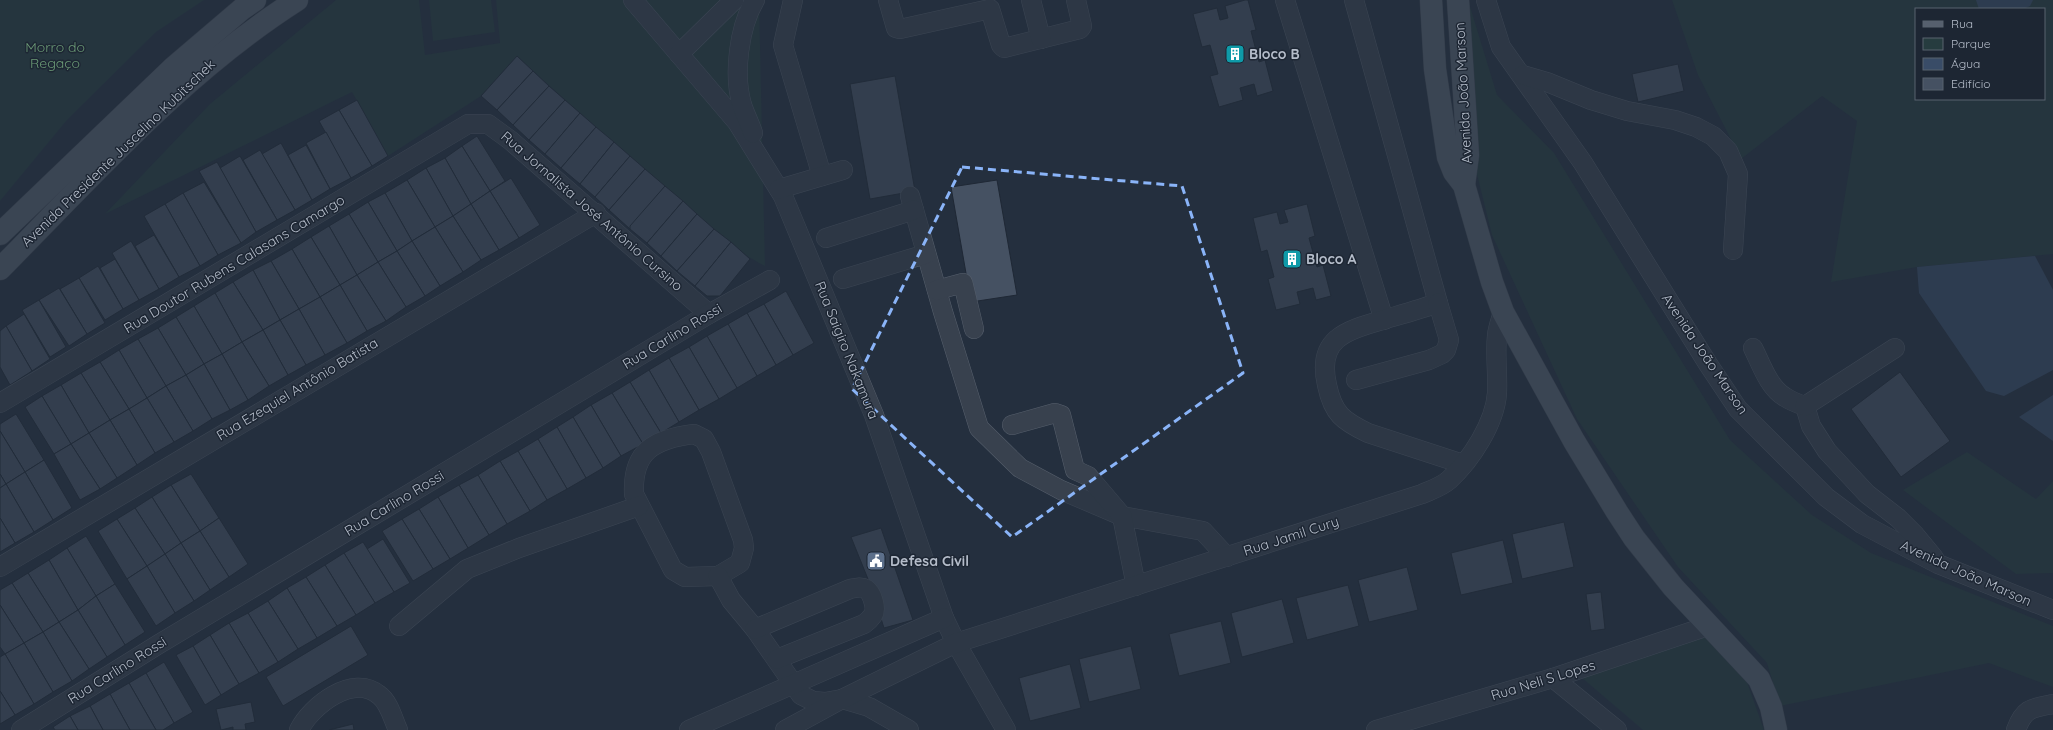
<svg xmlns="http://www.w3.org/2000/svg" width="2053" height="730" font-family="Quicksand,sans-serif">
	<rect width="100%" height="100%" fill="#242f3e"/>
	<g fill="#263c3f" fill-rule="evenodd">
		<path d="M0,0H204L156,32L67,120L0,201Z"/>
		<path d="M336,0H419L425,55L500,43L496,0H759L765,266C732,250 705,220 677,197C623,150 569,105 517,56L481,96L388,156L352,92L105,214L210,104Z"/>
		<path d="M429,0H491L495,32L433,41Z"/>
		<path d="M1468,0L1497,95L1554,153L1730,440L1812,515L1871,553L2053,626V687L1989,663L1780,706L1767,663L1678,567L1577,419L1492,235L1470,146Z"/>
		<path d="M1672,0H2053V254L1917,267L1831,282L1857,121L1822,96L1741,159L1698,75ZM1916,9H2044V99H1916Z"/>
		<path d="M1967,452L2036,499L2053,481V573L2016,574L1903,490Z"/>
		<path d="M1705,637L1747,682L1764,730H1643L1581,677Z"/>
	</g>
	<g fill="#394c67">
		<path d="M1976,0H2033L2030,6L2023,9H1979Z"/>
		<path d="M2035,256L2053,290V370L2004,396L1986,391L1919,293L1917,267Z"/>
		<path d="M2053,395V441L2019,417Z"/>
	</g>
	<g fill="#455162" stroke="#1f2835">
		<path d="M1245,0H1248L1256,30L1251,31L1259,62L1265,60L1273,91L1257,96L1254,84L1240,88L1243,100L1219,107L1210,76L1218,74L1210,45L1202,47L1193,14L1217,8L1220,20L1228,18L1225,6Z"/>
		<path d="M517,56L533,71L497,110L481,96Z"/>
		<path d="M1678,64L1684,91L1638,102L1632,74Z"/>
		<path d="M533,71L549,86L513,125L497,110Z"/>
		<path d="M895,76L915,191L870,199L850,84Z"/>
		<path d="M549,86L565,100L529,140L513,125Z"/>
		<path d="M357,100L388,156L372,166L339,110Z"/>
		<path d="M565,100L580,113L545,154L529,140Z"/>
		<path d="M339,110L372,166L351,178L319,121Z"/>
		<path d="M580,113L596,127L561,168L545,154Z"/>
		<path d="M596,127L614,142L580,184L561,168Z"/>
		<path d="M326,132L351,178L330,189L306,143Z"/>
		<path d="M477,136L505,181L490,191L462,146Z"/>
		<path d="M614,142L630,156L595,197L580,184Z"/>
		<path d="M281,143L312,200L295,210L262,154Z"/>
		<path d="M306,145L330,189L312,200L288,155Z"/>
		<path d="M462,146L490,191L471,204L445,158Z"/>
		<path d="M260,150L295,210L277,220L243,160Z"/>
		<path d="M240,156L277,220L256,232L220,168Z"/>
		<path d="M630,156L645,169L609,210L595,197Z"/>
		<path d="M445,158L471,204L453,216L426,168Z"/>
		<path d="M217,162L256,232L241,243L199,171Z"/>
		<path d="M426,168L453,216L435,227L407,180Z"/>
		<path d="M645,169L665,186L630,229L609,210Z"/>
		<path d="M511,178L540,225L519,238L490,191Z"/>
		<path d="M407,180L435,227L412,241L385,193Z"/>
		<path d="M997,180L1017,295L971,302L951,187Z"/>
		<path d="M204,182L241,243L218,255L183,193Z"/>
		<path d="M665,186L683,201L647,243L630,229V226Z"/>
		<path d="M490,191L519,238L499,250L471,204Z"/>
		<path d="M183,193L218,255L200,266L165,204Z"/>
		<path d="M385,193L412,241L397,251L368,202Z"/>
		<path d="M683,201L697,214L661,256L647,243Z"/>
		<path d="M368,202L397,251L378,262L349,214Z"/>
		<path d="M165,204L200,266L179,277L144,216Z"/>
		<path d="M471,204L499,250L481,260L453,216Z"/>
		<path d="M1307,204L1315,236L1309,238L1317,267L1323,265L1331,296L1316,300L1313,288L1297,292L1300,304L1276,310L1268,279L1274,277L1267,250L1261,252L1253,218L1277,212L1280,224L1288,222L1284,210Z"/>
		<path d="M349,214L378,262L357,275L329,226Z"/>
		<path d="M697,214L714,229L677,271L661,256Z"/>
		<path d="M453,216L481,260L463,272L435,227Z"/>
		<path d="M329,226L357,275L340,285L311,237Z"/>
		<path d="M435,227L463,272L440,286L412,241Z"/>
		<path d="M714,229L731,242L695,286L677,271Z"/>
		<path d="M154,235L179,277L159,289L135,246Z"/>
		<path d="M311,237L340,285L320,297L292,249Z"/>
		<path d="M131,241L159,289L139,300L112,253Z"/>
		<path d="M412,241L440,286L425,296L397,251Z"/>
		<path d="M731,242L750,259L720,296H707L695,286Z"/>
		<path d="M292,249L320,297L299,309L271,261Z"/>
		<path d="M397,251L425,296L406,307L378,262Z"/>
		<path d="M115,259L139,300L123,309L100,268Z"/>
		<path d="M271,261L299,309L280,320L253,270Z"/>
		<path d="M378,262L406,307L386,321L357,275Z"/>
		<path d="M98,266L123,309L105,320L79,278Z"/>
		<path d="M253,270L280,320L263,330L233,282Z"/>
		<path d="M357,275L386,321L367,331L340,285Z"/>
		<path d="M79,278L105,323L87,334L60,289Z"/>
		<path d="M233,282L263,330L242,342L215,293Z"/>
		<path d="M340,285L367,331L347,343L320,297Z"/>
		<path d="M59,288L87,334L69,346L39,300Z"/>
		<path d="M786,291L814,343L793,355L764,304Z"/>
		<path d="M215,293L242,342L222,354L194,306Z"/>
		<path d="M320,297L347,343L325,355L299,309Z"/>
		<path d="M39,300L66,347L50,357L22,310Z"/>
		<path d="M764,304L793,355L776,365L747,313Z"/>
		<path d="M194,306L222,354L204,364L176,317Z"/>
		<path d="M299,309L325,355L306,365L280,320Z"/>
		<path d="M747,313L776,365L757,376L728,324Z"/>
		<path d="M24,314L50,359L32,371L6,326Z"/>
		<path d="M176,317L204,364L186,375L158,328Z"/>
		<path d="M280,320L306,365L288,375L263,330Z"/>
		<path d="M728,324L757,376L737,388L707,336Z"/>
		<path d="M6,326L32,371L10,385L0,367V331Z"/>
		<path d="M158,328L186,375L166,386L138,339Z"/>
		<path d="M263,330L288,375L269,386L242,342Z"/>
		<path d="M707,336L737,388L719,399L689,347Z"/>
		<path d="M138,339L166,386L147,398L119,350Z"/>
		<path d="M242,342L269,386L248,400L222,354Z"/>
		<path d="M689,347L719,399L699,410L669,358Z"/>
		<path d="M119,350L147,398L129,409L100,362Z"/>
		<path d="M222,354L248,400L230,410L204,364Z"/>
		<path d="M669,358L699,410L679,422L649,370Z"/>
		<path d="M100,362L129,409L110,420L81,373Z"/>
		<path d="M204,364L230,410L212,419L186,375Z"/>
		<path d="M649,370L679,422L661,433L630,382Z"/>
		<path d="M1900,372L1950,441L1901,477L1851,409Z"/>
		<path d="M81,373L110,420L89,433L61,385Z"/>
		<path d="M186,375L212,419L193,431L166,386Z"/>
		<path d="M630,382L661,433L643,444L612,393Z"/>
		<path d="M61,385L89,433L71,444L42,396Z"/>
		<path d="M166,386L193,431L174,442L147,398Z"/>
		<path d="M612,393L643,444L621,456L591,405Z"/>
		<path d="M42,396L71,444L54,454L25,407Z"/>
		<path d="M147,398L174,442L155,453L129,409Z"/>
		<path d="M591,405L621,456L603,468L573,417Z"/>
		<path d="M129,409L155,453L137,465L110,420Z"/>
		<path d="M16,414L44,460L25,472L0,431V424Z"/>
		<path d="M573,417L603,468L586,478L557,427Z"/>
		<path d="M110,420L137,465L117,478L89,433Z"/>
		<path d="M557,427L586,478L567,489L538,439Z"/>
		<path d="M0,431L25,472L6,484L0,474Z"/>
		<path d="M89,433L117,478L100,489L71,444Z"/>
		<path d="M538,439L567,489L547,500L518,451Z"/>
		<path d="M71,444L100,489L80,500L54,454Z"/>
		<path d="M518,451L547,500L530,511L500,461Z"/>
		<path d="M44,460L72,508L53,520L25,472Z"/>
		<path d="M500,461L530,511L507,524L478,475Z"/>
		<path d="M25,472L53,520L34,532L6,484Z"/>
		<path d="M0,474L6,484L0,488Z"/>
		<path d="M191,474L219,518L200,531L171,485Z"/>
		<path d="M478,475L507,524L489,535L459,485Z"/>
		<path d="M6,484L34,532L15,543L0,518V488Z"/>
		<path d="M171,485L200,531L181,543L152,497Z"/>
		<path d="M459,485L489,535L468,548L438,497Z"/>
		<path d="M152,497L181,543L165,554L135,508Z"/>
		<path d="M438,497L468,548L450,559L419,509Z"/>
		<path d="M135,508L165,554L147,566L117,519Z"/>
		<path d="M419,509L450,559L433,569L402,519Z"/>
		<path d="M0,518L15,543L0,552Z"/>
		<path d="M219,518L248,564L229,577L200,531Z"/>
		<path d="M117,519L147,566L127,579L98,531Z"/>
		<path d="M402,519L433,569L413,581L382,531Z"/>
		<path d="M1564,522L1574,567L1522,579L1512,534Z"/>
		<path d="M881,528L913,620L884,628L870,584L851,537Z"/>
		<path d="M200,531L229,577L210,590L181,543Z"/>
		<path d="M86,536L115,584L96,596L67,548Z"/>
		<path d="M383,539L410,583L394,592L367,549Z"/>
		<path d="M1503,540L1513,583L1461,595L1451,553Z"/>
		<path d="M363,542L394,592L375,603L344,553Z"/>
		<path d="M181,543L210,590L194,601L165,554Z"/>
		<path d="M67,548L96,596L78,610L49,560Z"/>
		<path d="M344,553L375,603L356,615L325,565Z"/>
		<path d="M165,554L194,601L175,613L147,566Z"/>
		<path d="M49,560L78,610L59,622L28,573Z"/>
		<path d="M325,565L356,615L337,626L306,577Z"/>
		<path d="M147,566L175,613L156,626L127,579Z"/>
		<path d="M1407,567L1418,610L1369,622L1358,580Z"/>
		<path d="M28,573L59,622L43,632L12,583Z"/>
		<path d="M306,577L337,626L317,638L287,588Z"/>
		<path d="M12,583L43,632L24,643L0,605V590Z"/>
		<path d="M115,584L145,632L125,645L96,596Z"/>
		<path d="M1348,585L1359,626L1307,640L1296,598Z"/>
		<path d="M287,588L317,638L298,649L268,601Z"/>
		<path d="M1601,592L1605,629L1591,631L1586,594Z"/>
		<path d="M96,596L125,645L107,657L78,610Z"/>
		<path d="M1282,599L1294,643L1242,657L1231,613Z"/>
		<path d="M268,601L298,649L278,662L248,613Z"/>
		<path d="M0,605L24,643L5,654L0,647Z"/>
		<path d="M78,610L107,657L89,669L59,622Z"/>
		<path d="M248,613L278,662L259,673L229,623Z"/>
		<path d="M1221,621L1231,663L1179,676L1169,634Z"/>
		<path d="M59,622L89,669L72,681L43,632Z"/>
		<path d="M229,623L259,673L239,684L210,635Z"/>
		<path d="M351,626L368,655L283,706L266,677Z"/>
		<path d="M43,632L72,681L53,692L24,643Z"/>
		<path d="M210,635L239,684L221,695L193,646Z"/>
		<path d="M24,643L53,692L34,704L5,654Z"/>
		<path d="M193,646L221,695L205,705L176,655Z"/>
		<path d="M1131,646L1141,689L1089,702L1079,659Z"/>
		<path d="M5,654L34,704L15,715L0,691V657Z"/>
		<path d="M164,662L193,712L174,723L146,673Z"/>
		<path d="M1070,664L1081,708L1030,721L1019,678Z"/>
		<path d="M146,673L174,723L163,730H156L129,683Z"/>
		<path d="M129,683L156,730H130L110,694Z"/>
		<path d="M0,691L15,715L0,724Z"/>
		<path d="M110,694L130,730H103L90,706Z"/>
		<path d="M251,702L255,722L245,724L246,730H233V727L221,730L216,709Z"/>
		<path d="M90,706L103,730H78L70,716Z"/>
		<path d="M70,716L78,730H55L53,727Z"/>
		<path d="M353,724L354,730H329Z"/>
	</g>
	<g fill="none" stroke-linecap="round" stroke-linejoin="round">
		<defs>
			<g id="minor">
				<path d="M633,0L737,122L783,196L874,415L944,618L956,643L1006,730"/>
				<path d="M793,0L783,45L822,176"/>
				<path d="M888,0L896,28L900,29L990,9L1001,45L1004,48L1080,29L1082,26L1076,0"/>
				<path d="M1031,0L1041,39"/>
				<path d="M1285,0L1384,320"/>
				<path d="M1354,0L1438,303C1421,309 1403,314 1386,319C1348,330 1316,337 1327,385C1333,414 1343,421 1368,433L1463,464"/>
				<path d="M1486,0L1501,47L1583,163L1708,364L1738,409L1826,497L1862,524L1938,564L2053,610"/>
				<path d="M679,54L734,0"/>
				<path d="M1523,75L1547,82L1591,100L1627,111L1675,120L1696,127L1713,136L1728,151L1738,174L1733,250"/>
				<path d="M753,133C750,124 745,114 742,105C733,74 739,27 755,0"/>
				<path d="M779,189L843,170"/>
				<path d="M910,196L943,312L979,428L1020,468L1061,490L1122,516L1203,531L1227,557"/>
				<path d="M826,238L914,210"/>
				<path d="M843,279L926,254"/>
				<path d="M937,290L963,283L974,329"/>
				<path d="M1753,348C1761,364 1769,388 1785,397C1791,401 1799,404 1805,406L1811,426L1827,451L1867,494L1898,518L1915,535L1934,558"/>
				<path d="M1356,380L1429,360L1442,354L1446,350L1449,340L1438,303"/>
				<path d="M0,403L468,124H488L510,140L709,314"/>
				<path d="M1805,406L1895,348"/>
				<path d="M1012,425L1055,413L1061,415L1075,470L1088,476L1122,516L1136,586"/>
				<path d="M694,434L704,439L711,452L743,540L744,548L740,563L718,576L685,577L673,570L634,494C632,451 654,439 694,434Z"/>
				<path d="M0,567L596,213"/>
				<path d="M718,576L731,600L755,629L801,695L813,701L825,702L842,699L869,707L909,730"/>
				<path d="M399,626L467,569L519,548L639,506"/>
				<path d="M755,629L850,589C855,588 861,586 866,589C872,593 877,608 873,615C871,618 867,622 864,624L777,659"/>
				<path d="M1553,678L1617,730"/>
				<path d="M21,730L159,644L709,314L770,280"/>
				<path d="M299,730C311,706 353,673 379,695C389,702 393,719 398,730"/>
				<path d="M689,730L944,618"/>
				<path d="M785,730L842,699L956,643L1422,494C1431,490 1441,487 1449,480C1471,460 1495,423 1497,393C1498,374 1495,355 1497,335C1498,327 1501,319 1503,312"/>
				<path d="M1376,730L1553,678L1708,626"/>
				<path d="M2016,730C2024,708 2032,708 2053,704"/>
			</g>
			<g id="major">
				<path d="M1431,0L1435,69L1448,157L1454,172L1464,185L1492,282L1503,312L1574,441L1617,512L1634,538L1673,587L1759,679L1771,707L1776,730"/>
				<path d="M1458,0L1468,155L1464,185"/>
				<path d="M0,234L174,67L242,9L255,0"/>
				<path d="M0,269C94,174 184,72 297,0"/>
			</g>
		</defs>
		<use href="#minor" stroke="#565f6c" stroke-width="20"/>
		<use href="#major" stroke="#414a57" stroke-width="23"/>
		<use href="#minor" stroke="#38414e" stroke-width="19"/>
		<use href="#major" stroke="#56606e" stroke-width="22"/>
	</g>
	<path d="M0 0H2053V730H0ZM962,167L1182,186L1243,373L1012,537L852,389Z" fill="#242f3e" fill-opacity=".55" fill-rule="evenodd"/>
	<path fill="none" stroke="#8ab4f8" stroke-width="3" stroke-dasharray="8 5" stroke-linejoin="round" d="M962,167L1182,186L1243,373L1012,537L852,389Z"/>
	<defs>
		<symbol id="building-square" viewBox="-11 -11 22 22"><rect x="-9" y="-9" width="18" height="18" rx="4" fill="#0f9aa8" stroke="#1d2633"/><path d="M-4-6H4V6H1V3H-1V6H-4ZM-2.5-4.3h1.7v1.8h-1.7ZM.8-4.3h1.7v1.8H.8ZM-2.5-1h1.7V.8h-1.7ZM.8-1h1.7V.8H.8Z" fill="#fff"/></symbol>
		<symbol id="civic-square" viewBox="-11 -11 22 22"><rect x="-9" y="-9" width="18" height="18" rx="4" fill="#5c6f8a" stroke="#1d2633"/><path d="M-.6-6.5H3V-4.5H.6V-3L4-1V1h2V6H-6V1h2V-1L-.6-3ZM-1.2 2.5V6h2.4V2.5Z" fill="#fff"/></symbol>
	</defs>
	<g fill-rule="evenodd">
		<use href="#building-square" x="1224" y="43" width="22" height="22"/>
		<use href="#building-square" x="1281" y="248" width="22" height="22"/>
		<use href="#civic-square" x="865" y="550" width="22" height="22"/>
	</g>
	<g text-anchor="middle" dominant-baseline="central" stroke-width="3" stroke-linejoin="round" paint-order="stroke">
		<g font-size="14" fill="#6b9a76" stroke="#1d2633">
			<text x="55" y="47">Morro do<tspan x="55" dy="16">Regaço</tspan></text>
		</g>
		<g font-size="14" font-weight="bold" fill="#b4bcc9" stroke="#1d2633" text-anchor="start">
			<text x="1249" y="54">Bloco B</text>
			<text x="1306" y="259">Bloco A</text>
			<text x="890" y="561">Defesa Civil</text>
		</g>
		<g font-size="14" fill="#b4bcc9" stroke="#1d2633">
			<text transform="translate(1463 93) rotate(-93)">Avenida João Marson</text>
			<text transform="translate(118 153) rotate(-44)">Avenida Presidente Juscelino Kubitschek</text>
			<text transform="translate(592 211) rotate(41)">Rua Jornalista José Antônio Cursino</text>
			<text transform="translate(234 264) rotate(-31)">Rua Doutor Rubens Calasans Camargo</text>
			<text transform="translate(672 336) rotate(-31)">Rua Carlino Rossi</text>
			<text transform="translate(847 350) rotate(68)">Rua Saigiro Nakamura</text>
			<text transform="translate(1705 354) rotate(56)">Avenida João Marson</text>
			<text transform="translate(297 389) rotate(-31)">Rua Ezequiel Antônio Batista</text>
			<text transform="translate(394 503) rotate(-31)">Rua Carlino Rossi</text>
			<text transform="translate(1291 536) rotate(-18)">Rua Jamil Cury</text>
			<text transform="translate(1966 573) rotate(24)">Avenida João Marson</text>
			<text transform="translate(117 670) rotate(-32)">Rua Carlino Rossi</text>
			<text transform="translate(1543 680) rotate(-17)">Rua Neli S Lopes</text>
		</g>
	</g>
	<rect x="1915" y="8" width="130" height="92" fill="#1d2633" stroke="#59626f"/>
	<rect x="1923" y="21" width="20" height="6" fill="#56606e" stroke="#59626f"/>
	<text x="1951" y="28" font-size="12" fill="#b4bcc9">Rua</text>
	<rect x="1923" y="38" width="20" height="12" fill="#263c3f" stroke="#59626f"/>
	<text x="1951" y="48" font-size="12" fill="#b4bcc9">Parque</text>
	<rect x="1923" y="58" width="20" height="12" fill="#394c67" stroke="#59626f"/>
	<text x="1951" y="68" font-size="12" fill="#b4bcc9">Água</text>
	<rect x="1923" y="78" width="20" height="12" fill="#455162" stroke="#59626f"/>
	<text x="1951" y="88" font-size="12" fill="#b4bcc9">Edifício</text>
</svg>
